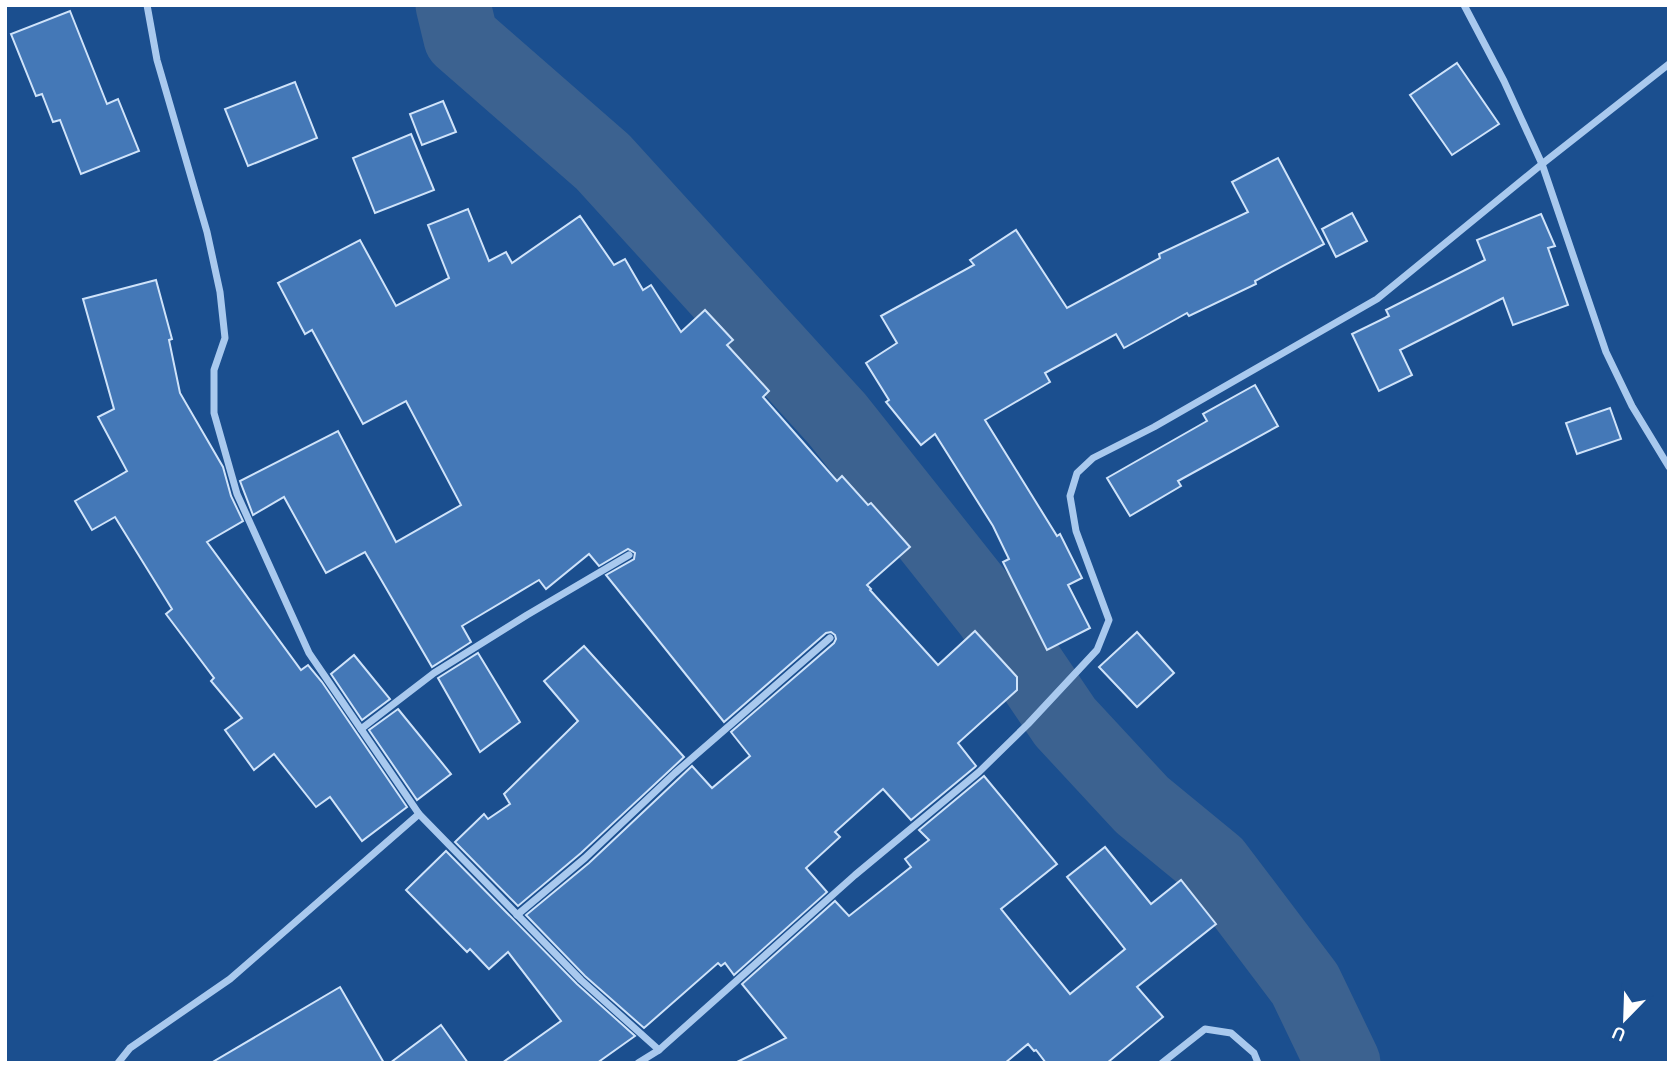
<svg xmlns="http://www.w3.org/2000/svg" width="1674" height="1068" font-family="Karla,sans-serif">
	<rect width="100%" height="100%" fill="#1b4f8f"/>
	<g fill="none" stroke-linecap="round" stroke-linejoin="round">
		<path stroke="#3c6290" stroke-width="75" d="M453,5L461,38L603,162L837,419L992,614L1065,722L1142,805L1215,865L1305,984L1343,1063"/>
	</g>
	<g fill="#4478b7" stroke="#cfe3fa" stroke-width="2">
		<path d="M70,11L107,104L118,99L139,151L81,174L60,120L53,122L42,94L36,96L11,34Z"/>
		<path d="M1457,63L1499,124L1452,155L1410,95Z"/>
		<path d="M295,82L317,138L248,166L225,109Z"/>
		<path d="M443,101L456,132L422,145L410,114Z"/>
		<path d="M411,134L434,190L375,213L353,158Z"/>
		<path d="M1278,158L1324,244L1255,281L1256,284L1189,316L1187,313L1124,348L1116,334L1045,373L1050,382L985,420L1057,536L1060,534L1082,578L1068,585L1090,628L1047,650L1003,562L1009,559L993,526L935,434L921,445L886,402L889,400L866,363L897,343L881,316L974,265L970,260L1016,230L1067,308L1160,258L1159,254L1248,212L1232,182Z"/>
		<path d="M468,209L489,261L506,252L512,263L580,216L614,265L625,259L643,290L651,285L681,332L705,310L733,340L727,345L769,391L763,397L837,481L842,476L868,505L871,503L910,547L867,585L871,589L870,590L938,665L975,631L1017,677V690L958,743L976,766L975,767L911,820L883,789L835,832L840,837L806,868L827,892L734,975L725,963L721,966L718,963L644,1028L585,976L526,915L589,863L692,766L712,788L750,756L731,732L834,643L836,639L835,635L831,632L826,633L724,722L606,575L634,559L635,553L628,549L599,566L589,554L546,589L539,580L462,626L471,642L432,667L365,552L326,573L284,497L253,515L240,481L338,431L396,542L461,505L406,401L363,424L312,330L305,334L278,283L360,240L396,306L449,278L428,225Z"/>
		<path d="M1352,213L1367,241L1336,257L1322,229Z"/>
		<path d="M1541,214L1555,246L1548,248L1568,305L1513,325L1503,298L1400,350L1412,375L1379,391L1352,334L1389,316L1386,310L1485,260L1477,240Z"/>
		<path d="M156,280L172,339L169,340L180,393L223,467L231,496L243,521L207,542L301,670L308,665L322,682L407,807L362,841L330,797L316,807L274,754L254,770L225,730L242,718L211,681L214,678L166,614L172,609L115,517L92,530L75,501L127,471L98,417L114,409L83,299Z"/>
		<path d="M1255,385L1278,426L1178,481L1181,486L1130,516L1107,478L1207,421L1203,414Z"/>
		<path d="M1610,408L1621,439L1577,454L1566,423Z"/>
		<path d="M1137,632L1174,673L1137,707L1099,667Z"/>
		<path d="M584,646L684,757L581,853L518,906L455,842L484,814L488,819L510,804L504,794L578,721L544,681Z"/>
		<path d="M478,653L520,722L480,752L438,678Z"/>
		<path d="M354,655L390,699L362,720L331,674Z"/>
		<path d="M398,709L451,774L417,800L369,730Z"/>
		<path d="M984,776L1057,864L1001,909L1070,994L1125,949L1067,877L1105,847L1151,904L1181,880L1216,924L1137,987L1163,1017L1107,1063H1046L1036,1050L1034,1051L1028,1044L1005,1063H735L786,1038L742,984L835,901L849,916L911,867L905,859L929,840L919,830Z"/>
		<path d="M446,851L577,984L635,1036L597,1063H502L561,1021L508,952L489,969L470,949L467,952L406,890Z"/>
		<path d="M340,987L384,1063H211Z"/>
		<path d="M441,1025L468,1063H390Z"/>
	</g>
	<g fill="none" stroke-linecap="round" stroke-linejoin="round">
		<g stroke="#a9c9ee" stroke-width="7">
			<path d="M147,5L157,60L207,232L220,292L225,338L214,370V413L237,494L309,653L419,814L581,980L659,1050"/>
			<path d="M1464,5L1504,81L1542,164L1606,352L1632,406L1669,467"/>
			<path d="M361,729L434,673L527,615L629,555"/>
			<path d="M517,915L585,858L675,773L830,638"/>
			<path d="M118,1063L130,1048L230,979L419,814"/>
			<path d="M638,1063L659,1050L855,875L979,772L1028,724L1097,650L1109,620L1076,531L1070,496L1077,473L1093,458L1154,427L1377,299L1542,164L1669,64"/>
			<path d="M1162,1063L1205,1029L1231,1033L1254,1053L1258,1063"/>
		</g>
	</g>
	<rect width="1674" height="1068" fill="none" stroke="#ffffff" stroke-width="14"/>
	<g transform="translate(1625 1019) rotate(203)" stroke="#1b4f8f" stroke-width="5" paint-order="stroke">
	<path d="M0-5L12 26L0 18L-12 26Z" fill="#ffffff"/>
	<text y="-10" font-size="19" font-weight="bold" text-anchor="middle" fill="#ffffff">U</text>
	</g>
</svg>
